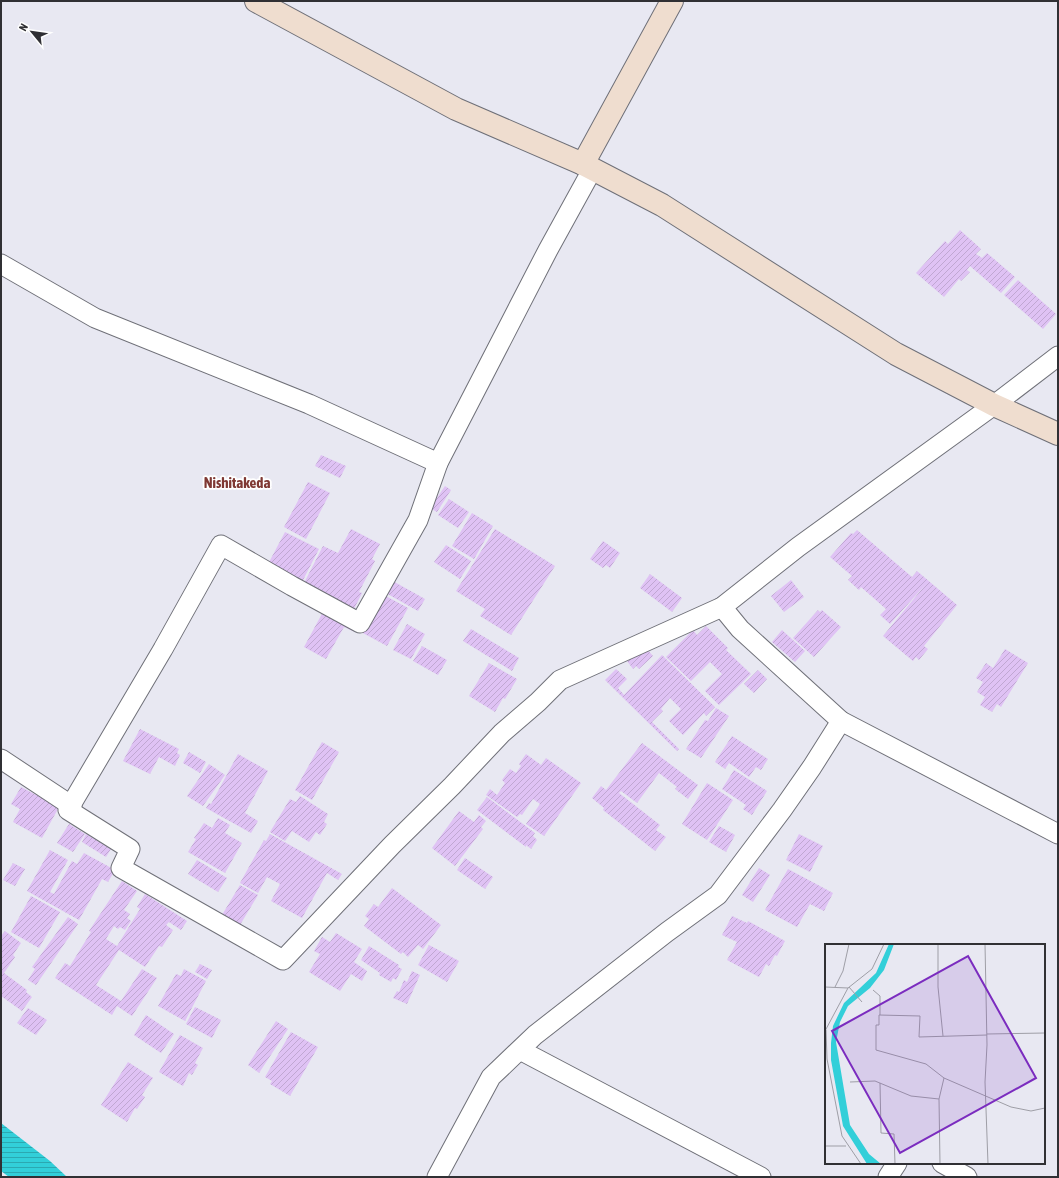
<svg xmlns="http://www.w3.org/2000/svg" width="1059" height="1178" font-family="'Asap Condensed',sans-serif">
	<defs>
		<pattern id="water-rules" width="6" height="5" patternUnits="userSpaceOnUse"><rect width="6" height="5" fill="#32cfd9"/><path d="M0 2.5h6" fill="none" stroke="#2ba8b1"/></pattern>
		<pattern id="building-hatch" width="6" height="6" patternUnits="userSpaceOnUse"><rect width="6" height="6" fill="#dfc2f4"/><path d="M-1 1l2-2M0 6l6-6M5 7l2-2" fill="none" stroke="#c0a7d2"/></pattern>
	</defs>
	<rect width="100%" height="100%" fill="#e8e8f2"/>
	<path fill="url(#water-rules)" d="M1,1123L50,1161L67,1177H9L1,1171Z"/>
	<g fill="url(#building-hatch)">
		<path d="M960,230L981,249L976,254L982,258L987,253L1015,277L1001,293L970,266L967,270L970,272L961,281L959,279L944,297L916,273L945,241L948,244Z"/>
		<path d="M1018,280L1056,314L1043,329L1004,295Z"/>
		<path d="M321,455L346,466L340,478L315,466Z"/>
		<path d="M308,482L330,493L306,539L284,527Z"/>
		<path d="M445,486L451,490L437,512L430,508Z"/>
		<path d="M449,499L469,512L458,528L438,515Z"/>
		<path d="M472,513L493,526L474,559L452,546Z"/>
		<path d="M351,529L380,544L372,559L375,561L359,592L362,593L353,611L303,585L323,546L338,553Z"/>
		<path d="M495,529L555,566L511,635L480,616L485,609L456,591Z"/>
		<path d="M857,530L912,577L917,571L957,605L924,646L928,649L919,660L916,657L913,661L883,636L926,584L890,624L880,615L886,609L861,587L859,590L848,580L852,576L830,557L851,533L853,534Z"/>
		<path d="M285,532L319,549L301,584L267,566Z"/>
		<path d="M603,541L620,553L610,568L606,565L603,568L590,559Z"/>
		<path d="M446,545L471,561L460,579L434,562Z"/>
		<path d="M650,574L682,598L672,612L640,588Z"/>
		<path d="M391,580L425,599L418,611L384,592Z"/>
		<path d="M791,580L804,597L784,612L771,596Z"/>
		<path d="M382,594L408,608L387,646L361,632Z"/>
		<path d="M324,610L357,628L355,632L344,627L326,659L304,647Z"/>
		<path d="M818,610L820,612L822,610L841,627L814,657L793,638Z"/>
		<path d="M407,624L425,634L411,659L393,650Z"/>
		<path d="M706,626L728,648L726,650L751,674L719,705L705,691L722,674L710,662L691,681L666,657L693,630L697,635Z"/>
		<path d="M471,629L519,658L512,671L463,641Z"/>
		<path d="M782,630L805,651L795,662L772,642Z"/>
		<path d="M422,646L447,660L438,675L413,661Z"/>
		<path d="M645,647L653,656L639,669L636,666L633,669L627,661L638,651Z"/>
		<path d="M1005,649L1028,663L1001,707L997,704L992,712L980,705L985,697L977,692L983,682L976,678L986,663L993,668Z"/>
		<path d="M662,655L715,707L706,716L704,713L683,735L669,721L681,709L670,698L661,709L663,711L652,722L679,749L677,751L605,680L616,669L627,679L618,688L624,695Z"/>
		<path d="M489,663L517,679L505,699L503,698L495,712L469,696Z"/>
		<path d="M758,670L767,679L754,693L744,684Z"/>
		<path d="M716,708L729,716L701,758L686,749L705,720L708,721Z"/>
		<path d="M140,729L179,749L177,753L180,755L175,766L159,757L150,774L123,761Z"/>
		<path d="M732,736L768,759L761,770L756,767L749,777L729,763L725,769L715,762Z"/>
		<path d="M322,742L339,752L312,800L295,790Z"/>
		<path d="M642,743L698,785L688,799L675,789L677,787L659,773L637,803L621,791L619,793L660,825L656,830L666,837L655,851L603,810L604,808L592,798L601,786L606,790Z"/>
		<path d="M189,752L206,762L200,773L183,763Z"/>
		<path d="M238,754L268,771L245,813L258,821L251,833L206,808L209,803L211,804Z"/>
		<path d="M526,754L541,765L546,758L581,783L544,836L526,824L540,804L533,799L522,815L520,814L517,817L486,795L490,789L497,795L505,783L502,780L510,769L516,773L521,766L519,764Z"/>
		<path d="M209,764L225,775L203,806L187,796Z"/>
		<path d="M734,770L767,791L752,815L743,809L746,805L722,789Z"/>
		<path d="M707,783L733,800L707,840L682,824Z"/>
		<path d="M21,787L59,807L42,838L13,822L20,809L11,804Z"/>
		<path d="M300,796L328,814L324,822L327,824L320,835L316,832L309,842L292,831L285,841L270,832L290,799L296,802Z"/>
		<path d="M487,797L535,833L533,836L537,840L531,849L526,845V847L477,810Z"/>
		<path d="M459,811L474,822L479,815L486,821L481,827L483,829L455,866L432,848Z"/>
		<path d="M218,818L230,825L225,833L242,843L225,873L188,852L196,839L194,838L204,823L212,828Z"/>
		<path d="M69,824L85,834L73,852L57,843Z"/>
		<path d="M719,826L735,835L726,852L709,842Z"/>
		<path d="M86,834L111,849L106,857L82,842Z"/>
		<path d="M270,834L342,874L338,880L327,873L302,918L271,901L280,884L267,877L258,893L240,883L264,840L266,841Z"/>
		<path d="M799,834L823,846L810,872L786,860Z"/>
		<path d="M50,850L68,860L50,892L54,894L72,861L77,864L84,853L115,870L108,882L102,879L79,920L27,891Z"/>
		<path d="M465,858L493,877L485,889L457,870Z"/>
		<path d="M197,860L227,878L218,892L188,874Z"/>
		<path d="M13,863L25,869L15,886L3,880Z"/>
		<path d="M759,868L770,875L753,902L742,895Z"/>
		<path d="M788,869L833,893L824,911L810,904L797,927L765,910Z"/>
		<path d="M122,881L137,891L124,910L130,914L127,918L131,921L125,930L120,927L118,929L114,926L106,939L117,946L140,909L137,907L145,894L187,921L181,930L169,922L166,925L173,930L162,947L159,946L145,967L119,950L96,985L121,1001L142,969L157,978L132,1016L117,1006L112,1015L55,978L65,963L70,966L91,932L89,931Z"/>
		<path d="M240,885L258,895L240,925L222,915Z"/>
		<path d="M392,888L441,925L423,949L418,945L408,957L403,952L401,954L364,926L369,919L365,916L374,904L378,907Z"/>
		<path d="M31,896L60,912L39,948L11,932Z"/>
		<path d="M732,916L747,923L748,921L785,941L777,956L775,955L769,966L766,964L759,977L727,960L737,942L722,935Z"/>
		<path d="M68,917L78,924L36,985L28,980L35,969L32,967Z"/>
		<path d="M5,931L21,943L13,955L15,957L4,973L27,990L26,992L32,997L22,1011L1,996V936Z"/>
		<path d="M336,933L362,949L354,962L367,971L362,981L351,974L340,991L309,972L320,954L314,951L322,937L330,942Z"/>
		<path d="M429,945L459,961L447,982L418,965Z"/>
		<path d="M369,946L399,965L398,967L402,969L396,980L393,978L391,982L379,975L380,973L361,960Z"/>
		<path d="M200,964L212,970L207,979L195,972Z"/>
		<path d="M184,969L206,981L185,1021L158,1006L176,974L181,976Z"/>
		<path d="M412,971L420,975L407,1004L393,998L397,991L399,992L404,980L407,982Z"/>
		<path d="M195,1007L221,1020L212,1038L186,1024Z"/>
		<path d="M28,1008L47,1020L36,1035L17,1023Z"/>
		<path d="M146,1015L174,1034L161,1053L134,1035Z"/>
		<path d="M276,1021L288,1029L259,1073L248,1065Z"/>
		<path d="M291,1032L318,1047L290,1096L270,1084L272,1081L265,1077Z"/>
		<path d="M180,1035L203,1048L195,1063L198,1065L192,1075L189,1073L183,1086L159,1072Z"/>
		<path d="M128,1062L153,1078L142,1095L145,1097L137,1109L135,1108L127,1122L101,1105Z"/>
	</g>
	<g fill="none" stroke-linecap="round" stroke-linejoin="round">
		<defs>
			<g id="street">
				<path d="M592,170L548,250L438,463L418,520L360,623L292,586L221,545L163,649L68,810L130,849L121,868L283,960L392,845L452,786L502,733L538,702L560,680L722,607L798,547L994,405L1058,356"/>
				<path d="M1,264L95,318L309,404L438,463"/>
				<path d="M722,607L740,629L841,721L1058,834"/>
				<path d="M1,759L72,806"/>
				<path d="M520,1050L761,1177"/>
				<path d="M942,1163L967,1177"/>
				<path d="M437,1177L491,1077L535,1035L667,932L718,895L782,810L812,767L841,721"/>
				<path d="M888,1177L897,1163"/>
			</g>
			<g id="secondary">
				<path d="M256,1L456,109L583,164L662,205L896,354L994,405L1058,434"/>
				<path d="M583,164L672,1"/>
			</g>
		</defs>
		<use href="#street" stroke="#6f7078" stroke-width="21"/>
		<use href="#secondary" stroke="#6f7078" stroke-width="24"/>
		<use href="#street" stroke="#fff" stroke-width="19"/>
		<use href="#secondary" stroke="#efddcf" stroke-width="22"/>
	</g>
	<g text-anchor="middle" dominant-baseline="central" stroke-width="3.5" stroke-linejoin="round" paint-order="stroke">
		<g font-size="15" font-weight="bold" fill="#7f3833" stroke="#fff">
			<text x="237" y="482">Nishitakeda</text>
		</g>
	</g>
	<g transform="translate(825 944)">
		<rect width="220" height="220" fill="#e8e8f2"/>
		<path d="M64,0H69L59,26L45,44L23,62L15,78L11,98L25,181L44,210L56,220H42L18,182L6,116V99L8,82L19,59L51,29Z" fill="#32cfd9"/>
		<path fill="none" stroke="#9e9ea6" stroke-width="1" d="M113,0V43L118,92M160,0L162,101L160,138L163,220M0,43L23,44M10,43L18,27L24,0M24,43L37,58M48,46L55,52V71M1,86L2,115L17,192L36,220M0,87L23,44L47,25L59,0M162,90L220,89M162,91L94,93L95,72L54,71V81H51V106L101,120L119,134L186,163L206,167L220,164M25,138L50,137L86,152L114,155M55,139L56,189L69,190L70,220M0,202H21M115,220L114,155L119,134"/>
		<path fill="#7b2cbf" fill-opacity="0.15" stroke="#7b2cbf" stroke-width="2" d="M143,12L211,134L75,209L7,87Z"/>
		<rect width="220" height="220" fill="none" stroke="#303034" stroke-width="2"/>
	</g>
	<rect width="1059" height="1178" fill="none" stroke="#303034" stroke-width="4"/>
	<g transform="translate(32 32) rotate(299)" stroke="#ffffff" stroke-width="3" paint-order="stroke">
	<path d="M0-3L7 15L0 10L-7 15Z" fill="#303034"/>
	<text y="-6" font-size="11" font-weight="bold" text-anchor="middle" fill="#303034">N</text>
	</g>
</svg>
